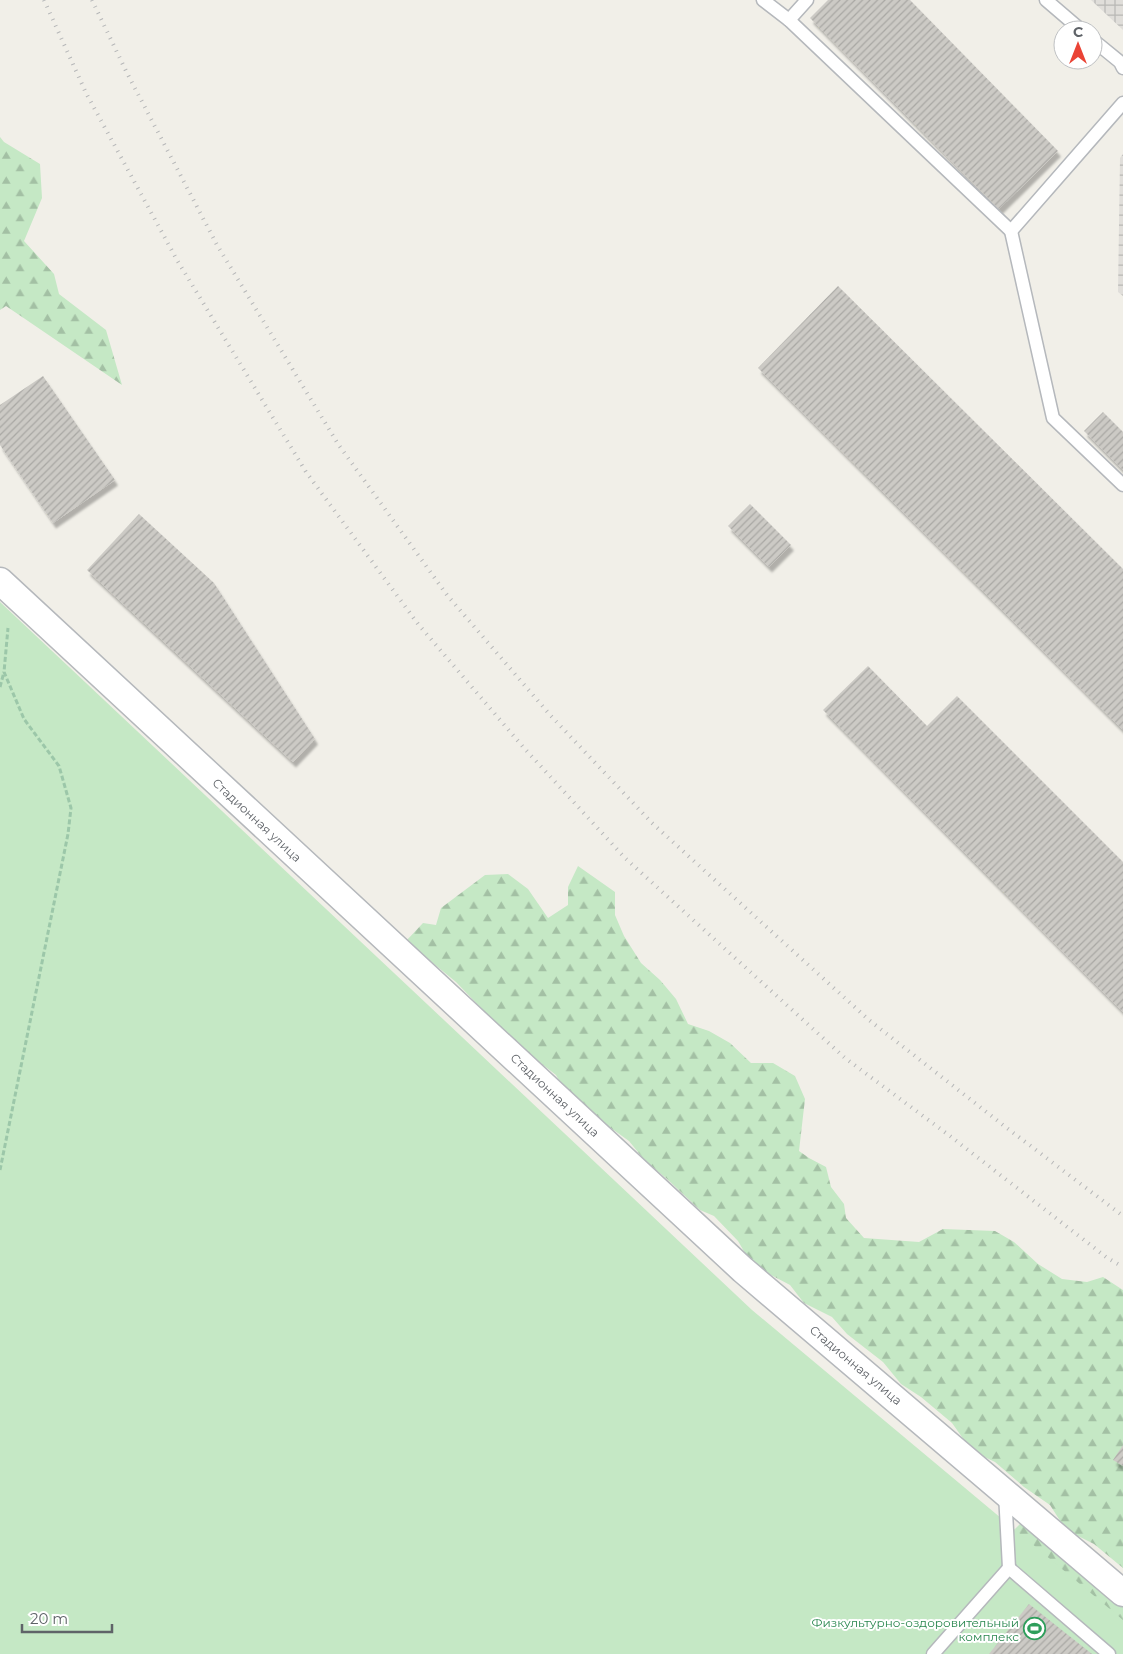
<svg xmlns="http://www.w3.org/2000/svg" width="1123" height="1654" font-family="Montserrat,sans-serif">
	<defs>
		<pattern id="industrial-grid" width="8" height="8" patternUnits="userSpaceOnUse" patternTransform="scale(1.25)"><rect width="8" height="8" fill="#e0deda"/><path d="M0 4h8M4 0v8" fill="none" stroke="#b9b8b5"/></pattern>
		<pattern id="forest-firs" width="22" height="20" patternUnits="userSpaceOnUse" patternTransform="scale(1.25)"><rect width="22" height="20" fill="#c5e8c5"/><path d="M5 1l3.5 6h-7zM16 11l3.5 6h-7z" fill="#a3c0a4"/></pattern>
		<pattern id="building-hatch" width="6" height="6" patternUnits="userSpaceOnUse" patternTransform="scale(1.25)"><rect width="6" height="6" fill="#cccac5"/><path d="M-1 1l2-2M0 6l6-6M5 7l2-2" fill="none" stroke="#a9a8a4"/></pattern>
		<filter id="shadow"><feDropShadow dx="3" dy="5.5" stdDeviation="1" flood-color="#0004"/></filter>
	</defs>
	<rect width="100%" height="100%" fill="#f1efe8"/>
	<g fill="url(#industrial-grid)">
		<path d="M1091,0H1123V30Z"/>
		<path d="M1123,154V296L1118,292L1120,158Z"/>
	</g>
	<g fill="url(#forest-firs)">
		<path d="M0,137L4,142L40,164L42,198L24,241L54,274L59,294L106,330L122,385L6,306L0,310Z"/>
		<path d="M578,866L615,892V915L624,936L641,963L660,980L676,999L688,1024L709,1031L730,1043L751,1063H773L795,1076L805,1099L799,1151L809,1158L826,1167L831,1187L844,1204L846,1218L864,1238L919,1242L943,1229L995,1231L1014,1242L1038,1264L1062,1279L1087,1282L1103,1277L1123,1290V1568L1094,1544L1066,1530L1050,1505L1024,1487L995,1462L972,1451L952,1423L921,1397L901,1384L883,1362L847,1334L832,1317L804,1303L790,1285L752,1265L738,1241L714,1216L700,1210L666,1178L646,1162L629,1141L569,1098L556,1075L529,1054L501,1029L456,982L406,941L423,923L436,925L441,908L485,875L508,874L528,889L548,918L568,905V887Z"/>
		<path d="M1024,1520L1123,1602V1642L1018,1542L1015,1529Z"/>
	</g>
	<path fill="#c5e8c5" d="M0,602L752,1310L1123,1620V1654H0Z"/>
	<g fill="url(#building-hatch)" filter="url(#shadow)">
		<path d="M828,0H910L1058,151L999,209L810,18Z"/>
		<path d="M838,286L1123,569V730L758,368Z"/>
		<path d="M43,376L115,480L53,523L0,445V405Z"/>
		<path d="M1103,412L1123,432V470L1084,431Z"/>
		<path d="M750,504L791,545L769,567L728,526Z"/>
		<path d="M139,514L214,583L315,739L293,762L87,570Z"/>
		<path d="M868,666L927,726L957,696L1123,862V1012L823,710Z"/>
		<path d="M1123,1445V1466L1113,1460Z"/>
		<path d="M1029,1604L1092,1654H989Z"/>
	</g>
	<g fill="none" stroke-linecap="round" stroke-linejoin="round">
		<defs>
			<g id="lane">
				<path d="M763,0L789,20L1011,231L1123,103"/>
				<path d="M1046,0L1081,30"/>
				<path d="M789,20L807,0"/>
				<path d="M1093,40L1120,62L1123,68"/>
				<path d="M1011,231L1053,418L1123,485"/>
				<path d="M1005,1493L1009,1568"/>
				<path d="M933,1654L1009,1568L1109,1654"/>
			</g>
			<path id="street" d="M0,581L743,1270L1123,1593"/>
		</defs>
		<use href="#lane" stroke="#b5b8bc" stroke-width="15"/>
		<use href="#street" stroke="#b5b8bc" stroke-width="29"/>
		<g stroke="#9cc7a9" stroke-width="3" stroke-dasharray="5 2.5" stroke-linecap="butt">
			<path d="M0,687L4,672"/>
			<path d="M0,1170L68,834L71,808L59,766L24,719L4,672L8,628"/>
		</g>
		<use href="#lane" stroke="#fff" stroke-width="12"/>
		<use href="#street" stroke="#fff" stroke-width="26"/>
		<g stroke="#b6b7b8" stroke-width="4" stroke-dasharray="1 6" stroke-linecap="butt">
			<path d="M44,0L86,93L177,260L306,472L418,624L524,748L625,858L845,1058L950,1136L1106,1257L1123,1267"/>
			<path d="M92,0L127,73L217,245L338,444L447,595L551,716L652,823L869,1020L1003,1125L1123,1216"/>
		</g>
	</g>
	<defs>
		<symbol id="stadium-ring" viewBox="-11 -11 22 22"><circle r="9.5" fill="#fff" stroke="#2e9e5b" stroke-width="1.5"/><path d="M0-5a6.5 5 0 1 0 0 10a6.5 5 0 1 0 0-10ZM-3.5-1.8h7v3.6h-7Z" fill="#2e9e5b"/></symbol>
	</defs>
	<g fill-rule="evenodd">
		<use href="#stadium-ring" x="1022" y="1616" width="25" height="25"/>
	</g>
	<g text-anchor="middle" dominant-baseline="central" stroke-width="4" stroke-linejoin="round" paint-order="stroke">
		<g font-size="12" fill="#5f6368" stroke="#fff">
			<text transform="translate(257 820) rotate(43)">Стадионная улица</text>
			<text transform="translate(555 1095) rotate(43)">Стадионная улица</text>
			<text transform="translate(856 1365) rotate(40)">Стадионная улица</text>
		</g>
		<g font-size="12" fill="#27864d" stroke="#fff" text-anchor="end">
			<text x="1019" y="1622">Физкультурно-оздоровительный<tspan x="1019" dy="14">комплекс</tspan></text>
		</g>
	</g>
	<g transform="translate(1078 45)"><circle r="24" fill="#ffffff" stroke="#bfc1c3"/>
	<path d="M0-4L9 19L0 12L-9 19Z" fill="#ea4335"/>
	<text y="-8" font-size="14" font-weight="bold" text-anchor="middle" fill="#5f6368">С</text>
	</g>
	<path d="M22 1624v8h90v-8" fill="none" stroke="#5f6368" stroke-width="2.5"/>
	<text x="30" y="1624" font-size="15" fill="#5f6368" stroke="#ffffff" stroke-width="4" paint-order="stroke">20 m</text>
</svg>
